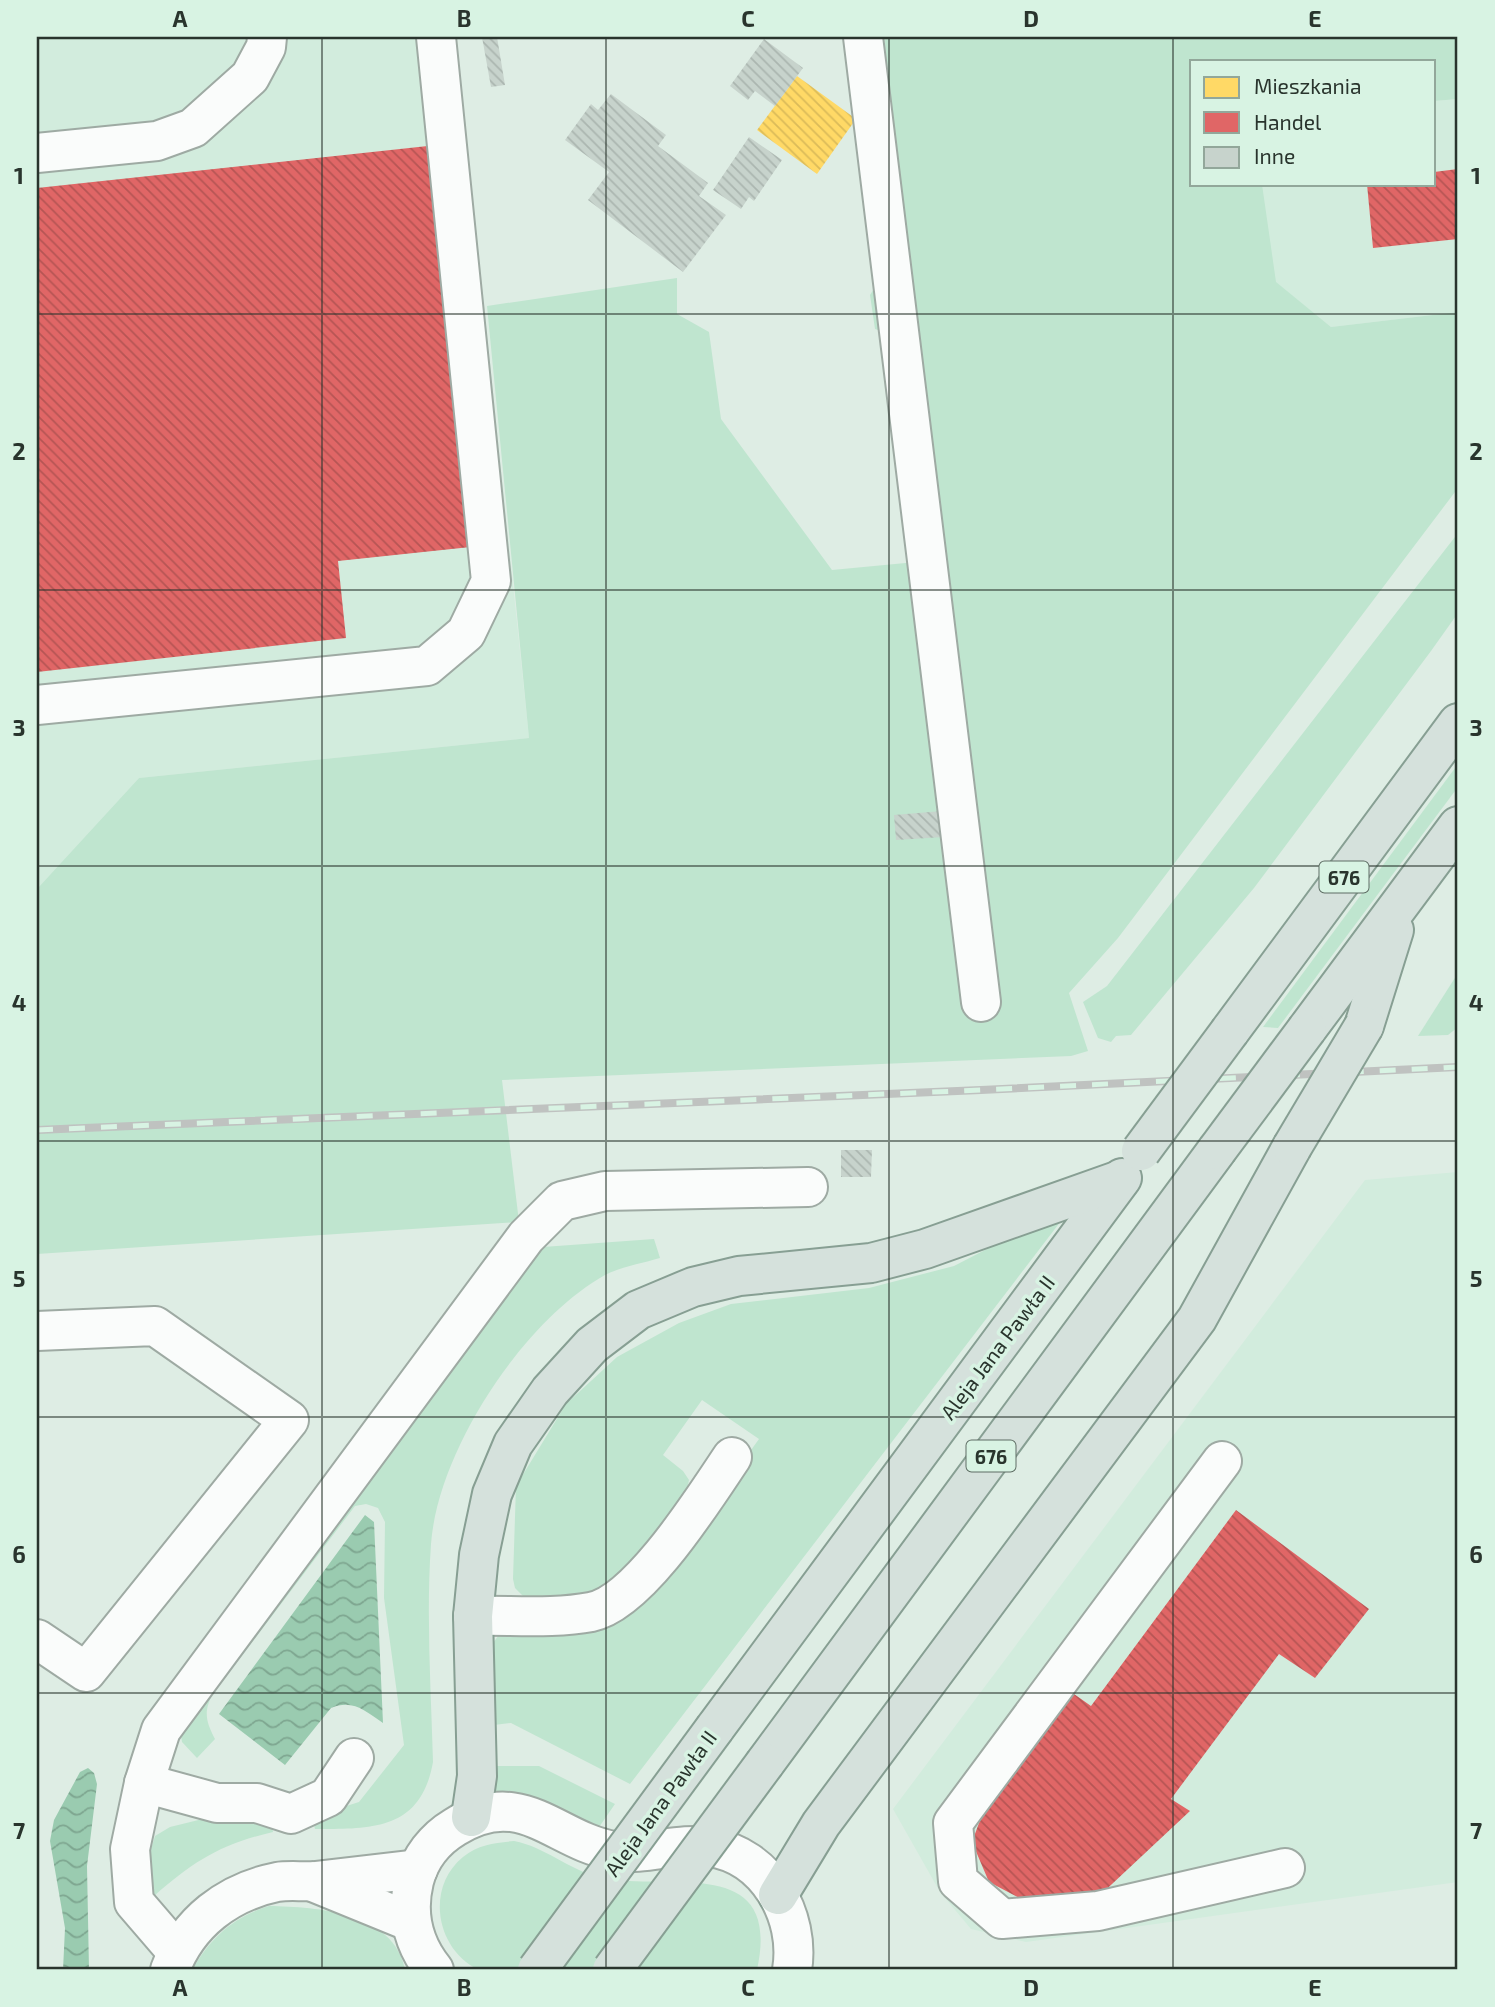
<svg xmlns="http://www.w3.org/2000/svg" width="1495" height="2007" font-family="'Exo 2',sans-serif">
	<defs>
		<pattern id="water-waves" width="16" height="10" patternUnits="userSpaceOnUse" patternTransform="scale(1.75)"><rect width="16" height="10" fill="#9acbb0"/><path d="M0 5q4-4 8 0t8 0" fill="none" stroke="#7ea690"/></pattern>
		<pattern id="homes-back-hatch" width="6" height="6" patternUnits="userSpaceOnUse" patternTransform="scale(1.75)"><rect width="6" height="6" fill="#ffd966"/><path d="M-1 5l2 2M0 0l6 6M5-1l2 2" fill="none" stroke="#dbbb59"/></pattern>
		<pattern id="shops-back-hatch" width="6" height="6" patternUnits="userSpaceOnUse" patternTransform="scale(1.75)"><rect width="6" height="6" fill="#e06666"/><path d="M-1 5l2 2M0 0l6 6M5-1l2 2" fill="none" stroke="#b65554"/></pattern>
		<pattern id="building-back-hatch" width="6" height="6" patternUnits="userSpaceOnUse" patternTransform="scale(1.75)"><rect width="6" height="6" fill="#c7d3cc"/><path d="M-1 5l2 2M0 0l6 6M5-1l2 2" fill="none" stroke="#abb6b0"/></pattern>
	</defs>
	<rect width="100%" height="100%" fill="#deede4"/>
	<g fill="#d2ecdd">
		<path d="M37,37H456L529,738L139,778L37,889Z"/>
		<path d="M1458,99V312L1331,327L1275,282L1262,184H1434V101Z"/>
		<path d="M1458,1172V1882L1026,1942L971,1929L940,1892L893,1809L1365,1180Z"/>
	</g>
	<g fill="#bfe5cf">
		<path d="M884,37H1458V99L1434,101V61H1192V184H1262L1276,282L1331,327L1458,312V488L1118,938L1069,993L1088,1051L1071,1056L502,1080L519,1222L37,1254V889L139,778L529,738L487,306L677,278V314L709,332L721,419L832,570L916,562L893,335L875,329L870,295L904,242Z"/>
		<path d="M1458,533V613L1431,651L1254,888L1131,1035L1116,1036L1111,1042L1098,1038L1083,1002L1107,986Z"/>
		<path d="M1458,764V787L1278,1028L1263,1027Z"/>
		<path d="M1458,973V1027L1448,1035L1418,1036Z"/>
		<path d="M1074,1204L630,1784L511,1723L494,1725L490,1647L504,1628L653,1586L759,1439L702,1400L663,1455L683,1471L689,1480L683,1509L601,1595L528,1601L515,1588L513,1579L516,1486L566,1404L617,1357L679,1323L731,1304L869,1288L954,1266Z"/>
		<path d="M654,1239L660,1258C643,1263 621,1267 605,1275C523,1321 438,1450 431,1544C426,1616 431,1690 433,1762C421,1830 373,1829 315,1829L312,1817L359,1802L404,1745L384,1598L385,1522L378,1508L366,1504L355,1506L213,1694C203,1711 206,1722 215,1739L197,1758L182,1742L179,1722L529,1248Z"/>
		<path d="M493,1766H539L615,1804L597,1830C558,1807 537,1796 491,1795Z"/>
		<path d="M227,1813L270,1818L273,1832C221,1844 194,1861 154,1896L148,1892V1859L155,1836L170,1827Z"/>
		<path d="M514,1841C545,1847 568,1869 598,1877C665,1893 783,1851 757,1970H479C436,1950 425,1888 463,1857C479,1844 495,1843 514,1841Z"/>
		<path d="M269,1906C318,1907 394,1912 405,1970H192C210,1938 233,1917 269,1906Z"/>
	</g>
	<g fill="url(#water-waves)">
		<path d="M365,1515L374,1522L383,1723C365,1711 353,1699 331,1708L285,1765L219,1714Z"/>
		<path d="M88,1768L94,1773L97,1784L87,1866L89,1970H63L65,1928L50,1841L54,1820L80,1772Z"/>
	</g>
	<path fill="url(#homes-back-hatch)" d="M797,76L856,119L817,174L757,130Z"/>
	<g fill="url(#shops-back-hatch)">
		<path d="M437,145L480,546L338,561L346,638L37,672V188Z"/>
		<path d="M1458,169V239L1373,248L1367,184H1434V172Z"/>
		<path d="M1236,1510L1369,1609L1315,1678L1279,1654L1171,1799L1190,1811L1096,1899L1025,1901L989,1882L972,1842L986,1804L1074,1694L1091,1706Z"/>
	</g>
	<g fill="url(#building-back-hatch)">
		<path d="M482,37H497L505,85L491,87Z"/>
		<path d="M764,39L803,68L775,106L755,91L748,100L730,86Z"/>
		<path d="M611,94L666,135L658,146L708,183L699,196L726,215L683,272L588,200L609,172L565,140L591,104L598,110Z"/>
		<path d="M749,137L782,160L754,201L749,197L741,209L713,190Z"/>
		<path d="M942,811L944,837L896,840L894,815Z"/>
		<path d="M841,1150H872L871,1177H841Z"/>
	</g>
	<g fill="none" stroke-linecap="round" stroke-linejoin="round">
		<defs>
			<g id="minor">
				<path d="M863,37L981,1002"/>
				<path d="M37,153L157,141L193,128L250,77L266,47L267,37"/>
				<path d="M37,705L427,666L466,633L491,581L436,37"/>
				<path d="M37,1331L155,1326L289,1420L86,1672L37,1639"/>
				<path d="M1222,1461L953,1823L958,1881L1002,1919L1098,1911L1285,1868"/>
				<path d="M473,1616C511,1615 554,1619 591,1612C639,1603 705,1497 732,1457"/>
				<path d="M144,1783L217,1803H257L291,1814L328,1797L354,1758"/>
				<path d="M313,1882L411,1922"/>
				<path d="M177,1952L134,1902L130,1849L144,1783L161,1730L526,1237L562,1201L605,1191L808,1187"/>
				<path d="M170,1970C188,1922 228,1892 277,1882C290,1880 303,1882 315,1881C349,1877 384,1873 418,1869"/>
				<path d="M434,1970C413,1944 406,1914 414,1881C420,1858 435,1839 455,1827C522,1785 555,1841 614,1851C646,1856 678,1842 709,1847C767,1855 801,1916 792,1970"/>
			</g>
			<g id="major">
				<path d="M1364,1026L1394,930"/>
				<path d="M1307,1029L1458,826"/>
				<path d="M1230,1031L1458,723"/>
				<path d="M715,1728L1122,1178"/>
				<path d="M765,1763L1217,1150"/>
				<path d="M471,1817L477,1776L473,1616L479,1555L492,1494L513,1444L550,1391L592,1345L638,1310L693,1287L739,1276L871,1263L925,1249L1120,1180"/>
				<path d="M778,1895L821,1824L1197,1319L1292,1147"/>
			</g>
		</defs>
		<use href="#minor" stroke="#9eaaa3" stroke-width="42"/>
		<use href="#major" stroke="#879f93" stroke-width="42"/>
		<use href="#minor" stroke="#fafcfb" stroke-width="38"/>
		<use href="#major" stroke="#d5e1dc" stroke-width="38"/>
		<defs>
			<path id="rail" d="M37,1130L981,1090L1458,1067"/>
		</defs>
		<use href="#rail" stroke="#bfc2c0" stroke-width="8"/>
		<use href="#rail" stroke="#d8f3e3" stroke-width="5" stroke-dasharray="16" stroke-linecap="butt"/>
		<defs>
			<g id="major-bridge">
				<path d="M1292,1147L1364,1026"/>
				<path d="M1217,1150L1307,1029"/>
				<path d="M1141,1151L1230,1031"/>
				<path d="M537,1970L715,1728"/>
				<path d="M612,1970L765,1763"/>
			</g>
		</defs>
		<use href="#major-bridge" stroke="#879f93" stroke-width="42" stroke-linecap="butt"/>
		<use href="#major-bridge" stroke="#d5e1dc" stroke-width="38"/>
	</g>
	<path fill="none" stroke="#29342d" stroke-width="2" stroke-opacity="0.55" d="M322,37V1970M606,37V1970M889,37V1970M1173,37V1970M37,314H1458M37,590H1458M37,866H1458M37,1141H1458M37,1417H1458M37,1693H1458"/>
	<g text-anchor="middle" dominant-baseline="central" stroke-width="7" stroke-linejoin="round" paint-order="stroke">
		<g fill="#d8f3e3" stroke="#5e6d64" stroke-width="2">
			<rect x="1319.5" y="861.5" width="49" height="31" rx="5"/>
			<rect x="966.5" y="1440.5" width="49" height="31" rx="5"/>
		</g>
		<g font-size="19" font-weight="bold" fill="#29342d">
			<text x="1344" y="877">676</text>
			<text x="991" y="1456">676</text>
		</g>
		<g font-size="21" fill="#29342d" stroke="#d8f3e3">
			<text transform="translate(997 1347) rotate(-53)">Aleja Jana Pawła II</text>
			<text transform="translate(660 1803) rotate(-54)">Aleja Jana Pawła II</text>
		</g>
	</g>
	<rect width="1495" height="2007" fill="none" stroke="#d8f3e3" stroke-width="77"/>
	<rect x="1190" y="60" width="245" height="126" fill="#d8f3e3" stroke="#92a79a" stroke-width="2"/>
	<rect x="1204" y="77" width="35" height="21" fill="#ffd966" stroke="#92a79a" stroke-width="2"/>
	<text x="1254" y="94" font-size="21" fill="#29342d">Mieszkania</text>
	<rect x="1204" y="112" width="35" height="21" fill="#e06666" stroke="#92a79a" stroke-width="2"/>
	<text x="1254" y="130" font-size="21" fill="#29342d">Handel</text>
	<rect x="1204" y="147" width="35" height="21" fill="#c7d3cc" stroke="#92a79a" stroke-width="2"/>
	<text x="1254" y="164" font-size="21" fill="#29342d">Inne</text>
	<rect x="38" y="38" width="1418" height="1930" fill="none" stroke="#29342d" stroke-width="2.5"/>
	<g font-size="23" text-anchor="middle" font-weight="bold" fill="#29342d">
		<text x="180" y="27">A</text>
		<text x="464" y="27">B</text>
		<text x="748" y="27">C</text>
		<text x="1031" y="27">D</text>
		<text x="1315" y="27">E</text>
		<text x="19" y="184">1</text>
		<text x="1476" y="184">1</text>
		<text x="19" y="460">2</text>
		<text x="1476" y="460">2</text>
		<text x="19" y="736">3</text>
		<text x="1476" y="736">3</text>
		<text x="19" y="1011">4</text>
		<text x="1476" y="1011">4</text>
		<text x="19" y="1287">5</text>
		<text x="1476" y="1287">5</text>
		<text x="19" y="1563">6</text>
		<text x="1476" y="1563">6</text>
		<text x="19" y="1839">7</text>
		<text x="1476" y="1839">7</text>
		<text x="180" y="1996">A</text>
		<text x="464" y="1996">B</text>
		<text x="748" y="1996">C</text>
		<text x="1031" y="1996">D</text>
		<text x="1315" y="1996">E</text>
	</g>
</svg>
